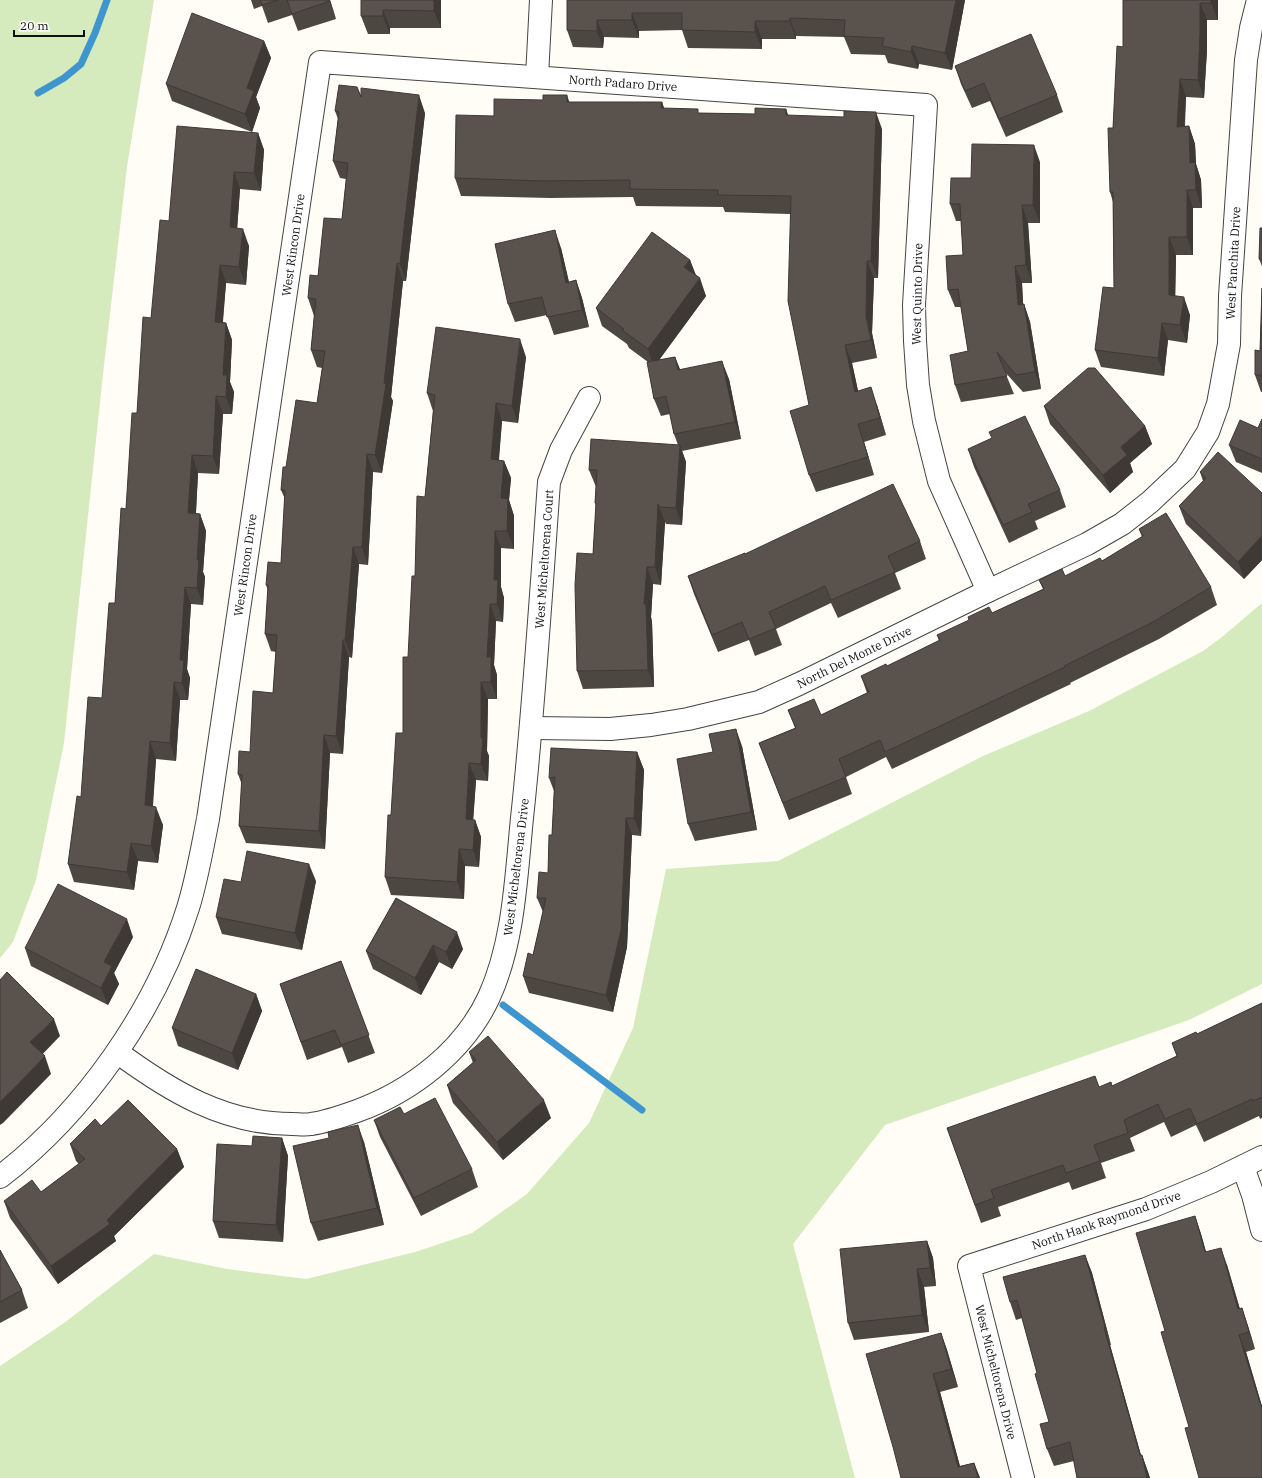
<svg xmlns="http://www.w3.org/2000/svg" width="1262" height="1478" font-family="'IBM Plex Serif',serif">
	<rect width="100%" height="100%" fill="#fffdf5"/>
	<g fill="#d5ebbd">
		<path d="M0,0H154L127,167L103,374L64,743L36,880L13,942L0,958Z"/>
		<path d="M1262,603V984L1189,1020L885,1125L793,1244L855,1478H0V1366L64,1323L154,1254L227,1269L306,1279L415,1252L472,1233L527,1194L589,1123L633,1028L666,869L778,861L983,756L1089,711L1203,651L1222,637Z"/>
	</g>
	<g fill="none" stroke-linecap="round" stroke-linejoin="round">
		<g stroke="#3f96cf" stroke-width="7">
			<path d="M38,93L64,78L81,64L95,33L107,0"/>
			<path d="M503,1005L642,1110"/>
		</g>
		<defs>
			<g id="street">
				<path d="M537,77L541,0"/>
				<path d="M532,728L610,729L651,725L688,719L759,702L799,684L988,591L1087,544L1122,524L1150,502L1185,469L1208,432L1218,404L1229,344L1230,296L1246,60L1251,28L1258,0"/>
				<path d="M117,1052C170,1091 224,1124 292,1124C298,1124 305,1125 311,1124C326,1122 343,1116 357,1111C412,1091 464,1051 489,997C514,942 516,878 522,818C534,707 541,594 549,482L561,450L589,398"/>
				<path d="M1243,1167L1253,1195L1262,1230"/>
				<path d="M0,1177C85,1112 156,1010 188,908C197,879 202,849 208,819L320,62L926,105L914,305L915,341L918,385L924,421L939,481L988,591"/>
				<path d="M1023,1478L969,1266L1146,1209L1211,1182L1262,1157"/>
			</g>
		</defs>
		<use href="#street" stroke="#444" stroke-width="24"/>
		<use href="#street" stroke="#fff" stroke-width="22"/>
	</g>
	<g fill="#4d4742">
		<path d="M251,0H330L336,19L298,31L292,15L268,23L262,6L254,9Z"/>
		<path d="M361,0H441V28H390V34H368L361,16Z"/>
		<path d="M567,0H965L952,70L919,64L918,69L888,63L885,55L851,54L844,37L796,36V39H762V49L688,48L682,30L639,31V38L604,37L603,48L573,47L567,30Z"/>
		<path d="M1123,0H1218V20H1207V50L1204,98L1186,97L1185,126H1189L1195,144L1196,164L1201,180L1202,208H1193V255H1176L1175,296L1190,315L1187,343L1168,340L1164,376L1101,367L1095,350L1114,288L1113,202L1110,192L1113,128L1123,47Z"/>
		<path d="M264,41L271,58L256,97L260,108L252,132L172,101L166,84Z"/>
		<path d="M955,66L1057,95L1063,112L1006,137L990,101L972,108L961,84Z"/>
		<path d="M357,87L361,96L425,113L406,281H403L391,397L393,401L382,473L373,472L368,565L359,564L352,658L349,657L343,754L330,753L325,849L246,843L239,826L242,785L238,774L250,752L273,693L276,652L271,651L265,634L268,590L266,585L281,563L285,499L281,490L286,467L317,403L322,368L317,367L311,350L314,316L308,298L342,219L346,179L340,178L333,161L338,119L335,111Z"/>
		<path d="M569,102H662L664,109L699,113L755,114L786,109L788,116L882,129L878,278H874L872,333L877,358L852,363L858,391L877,405L886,435L864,442L874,475L816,492L809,475V405L790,214L725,212L723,207L636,206L633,197L550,198L461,196L455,178L494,116Z"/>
		<path d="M258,133L264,150L261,191L240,189L237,228L249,246L246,285L226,283L223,322L226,323L232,340L230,382L234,392L232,414H223L219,474L198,473L196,513L200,514L206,531L203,572L205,577L203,605L191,604L187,669L190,678L188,700H180L176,761L156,759L153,807L163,825L158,863L138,861L134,890L74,882L68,864L81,797L102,698L115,603L137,413L151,318L169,221Z"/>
		<path d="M1040,162V223H1028L1032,283H1022L1023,304H1024L1030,322L1041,389L1023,392L1005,372L1014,394L961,402L955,385L968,351L961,307H955L948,290L963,255L961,221H956L950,204L971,178Z"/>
		<path d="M1262,228V266L1259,259Z"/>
		<path d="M561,248L569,282L576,280L582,298L589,327L554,335L547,315L515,322L508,304Z"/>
		<path d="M690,260L696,275L706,296L659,360L675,357L680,370L729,379L741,439L682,451L686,462L682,525L666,524L665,522L661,585L653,584L651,617L652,622L654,687L583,689L577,671L593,554L596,506L595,503L596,487L589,470L678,445L674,434L670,414L661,416L654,399L648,362L629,348L627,344L602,326L596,308Z"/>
		<path d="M1262,288V392H1261L1255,375L1260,351Z"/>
		<path d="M526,357L518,423L502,421L499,460L504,461L511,478L509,500L514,516V549L501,548V587L504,598L503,622L496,621L494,665L497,675V699H488L487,751L489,756L488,781L476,780L473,820H475L481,837L479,867L465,866L464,899L391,895L385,877L391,815L403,733L415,576L425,497L433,411L427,393Z"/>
		<path d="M1044,406L1145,426L1152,444L1130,463L1133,472L1110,493L1050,424Z"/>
		<path d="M1262,419V473L1236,462L1229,445L1258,428Z"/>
		<path d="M968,449L1060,490L1066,507L1035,521L1038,529L1009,543L974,467Z"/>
		<path d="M1200,472L1262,493V560L1244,579L1186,524L1179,506L1203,481Z"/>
		<path d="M1139,529L1211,587L1217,605L1159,639L1070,683L1071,684L892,769L886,757L846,777L852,794L789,820L759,743L795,728L788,710L821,715L867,693L861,676L887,666L939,641L937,635L992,613L1043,589L1039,580L1065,576L1102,561L1142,537Z"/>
		<path d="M920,541L926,559L895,573L901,589L838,618L831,603L776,629L782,645L755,656L749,640L718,652L694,594L688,576L745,554Z"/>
		<path d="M742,746L757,830L695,841L688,824L713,752Z"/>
		<path d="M637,752L644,770L641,836L632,835L627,947L613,1012L529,993L523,976L533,955L543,912L537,898L548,873L552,835L554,791L549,778Z"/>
		<path d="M316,881L302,950L222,934L216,917Z"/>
		<path d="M396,898L463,949L452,969L439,962L421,995L373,969L366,951Z"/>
		<path d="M133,937L114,973L119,984L108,1005L31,966L25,948Z"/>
		<path d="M341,961L375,1053L348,1063L342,1047L307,1060L280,984Z"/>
		<path d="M256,994L262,1011L238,1070L178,1046L172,1028Z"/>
		<path d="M1262,1003V1118L1260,1119L1259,1116L1204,1142L1196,1125L1171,1137L1164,1122L1130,1138L1135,1151L1101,1163L1106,1178L1072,1190L1069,1182L998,1207L1001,1216L981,1223L947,1128L1099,1087L1112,1086L1177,1056L1172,1043L1197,1034Z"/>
		<path d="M469,1052L551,1118L503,1160L453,1103L447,1085L473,1063Z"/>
		<path d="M404,1114L472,1169L478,1187L421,1216L380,1137L374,1120Z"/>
		<path d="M101,1126L177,1149L184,1167L114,1236L116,1241L58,1284L10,1218L4,1201L41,1192L79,1164L76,1161L70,1144Z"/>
		<path d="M282,1138L288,1156L283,1242L219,1238L213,1221L252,1146Z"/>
		<path d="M364,1142L384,1225L318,1241L311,1223Z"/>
		<path d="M1195,1216L1201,1234L1206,1252L1227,1265L1240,1309L1242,1308L1248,1326L1255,1349L1246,1352L1262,1406L1189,1427L1165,1331Z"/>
		<path d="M927,1241L933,1258L936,1286L924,1287L929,1332L854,1340L848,1323Z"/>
		<path d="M0,1250L22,1290L28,1308L0,1323Z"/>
		<path d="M1085,1255L1092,1273L1111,1345H1110L1141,1455H1142L1148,1472L1150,1478H1077L1074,1461L1054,1466L1047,1449L1049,1422L1037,1373L1022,1318L1016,1320L1010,1302Z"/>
		<path d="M941,1333L947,1350L958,1387L940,1392L960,1466L974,1463L980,1478H901Z"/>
	</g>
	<g fill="#3f3936">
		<path d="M329,0H330L336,19Z"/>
		<path d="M434,0H441V28L434,11Z"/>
		<path d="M956,0H965L952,70L945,53Z"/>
		<path d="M1211,0H1218V20L1211,3Z"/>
		<path d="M1200,3L1207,20V50L1204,98L1198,80Z"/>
		<path d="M383,10L390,28V34L383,16Z"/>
		<path d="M632,13L639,31V38L632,20Z"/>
		<path d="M790,18L796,36V39L790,21Z"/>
		<path d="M597,20L604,37L603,48L597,31Z"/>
		<path d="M755,21L762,39V49L755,32Z"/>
		<path d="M264,41L271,58L256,97L260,108L252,132L245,114L247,88Z"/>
		<path d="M912,46L919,64L918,69L911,52Z"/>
		<path d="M1180,79L1186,97L1183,144L1177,127Z"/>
		<path d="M419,95L425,113L406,281L400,264Z"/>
		<path d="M567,95L573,113L567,102Z"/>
		<path d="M662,102L668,119L661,108Z"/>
		<path d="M786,109L792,126L786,115Z"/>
		<path d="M876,112L882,129L878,278L871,261Z"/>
		<path d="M1189,126L1195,144L1196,164L1201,180L1202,208L1196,190L1190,163Z"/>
		<path d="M258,133L264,150L261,191L254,173Z"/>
		<path d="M1034,145L1040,162V223L1033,205Z"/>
		<path d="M234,172L240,189L236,245L230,227Z"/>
		<path d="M1187,190L1193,208V255L1187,237Z"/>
		<path d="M1022,205L1028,223L1032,283L1026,265Z"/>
		<path d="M243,229L249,246L246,285L239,267Z"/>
		<path d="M555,230L561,248L573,300L566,283Z"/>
		<path d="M1169,237L1176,255L1175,313L1169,295Z"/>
		<path d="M690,260L696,277L684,267Z"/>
		<path d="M867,261L874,278L872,333L877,358L871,340L866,316Z"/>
		<path d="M397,263L403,281L391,397L393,401L382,473L375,455L384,383Z"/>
		<path d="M220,265L226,283L221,339L215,322Z"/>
		<path d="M1015,266L1022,283L1024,323L1018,305Z"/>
		<path d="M700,278L706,296L654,367L648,349Z"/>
		<path d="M576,280L582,298L589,327L582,310Z"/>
		<path d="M1184,297L1190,315L1187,343L1180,325Z"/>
		<path d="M1024,304L1030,322L1041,389L1035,372Z"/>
		<path d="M226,323L232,340L230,382L234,392L232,414L226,397L223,375Z"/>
		<path d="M1162,323L1168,340L1164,376L1158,358Z"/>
		<path d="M520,339L526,357L518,423L512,406Z"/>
		<path d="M845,345L852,363L862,409L855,392Z"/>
		<path d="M675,357L682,374L678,370Z"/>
		<path d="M722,361L729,379L741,439L735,422Z"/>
		<path d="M871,387L877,405L886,435L880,418Z"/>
		<path d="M216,396L223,414L219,474L213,456Z"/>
		<path d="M496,403L502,421L497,477L491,459Z"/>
		<path d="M858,424L864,442L874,475L868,457Z"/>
		<path d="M1145,426L1152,444L1130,463L1133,472L1110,493L1103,475L1121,447Z"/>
		<path d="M680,445L686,462L682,525L676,508Z"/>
		<path d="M367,454L373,472L368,565L362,547Z"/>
		<path d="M192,455L198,473L195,530L188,513Z"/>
		<path d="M504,461L511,478L509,500L514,516V549L507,531L501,498Z"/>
		<path d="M658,504L665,522L661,585L655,567Z"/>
		<path d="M200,514L206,531L203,572L205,577L203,605L197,588V560Z"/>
		<path d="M495,531L501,548V587L504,598L503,622L497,604L494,580Z"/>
		<path d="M1262,536V560L1244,579L1238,562Z"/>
		<path d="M353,547L359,564L352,658L345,640Z"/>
		<path d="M647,567L653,584L651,617L652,622L654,687L648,670L644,604Z"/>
		<path d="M185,587L191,604L187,669L190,678L188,700L182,683L180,660Z"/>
		<path d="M490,604L496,621L494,665L497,675V699L491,682L487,657Z"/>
		<path d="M343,640L349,657L343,754L336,736Z"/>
		<path d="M174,682L180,700L176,761L170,743Z"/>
		<path d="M481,682L488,699L487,751L489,756L488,781L481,764Z"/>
		<path d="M736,729L742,746L757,830L751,812Z"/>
		<path d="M324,735L330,753L325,849L319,831Z"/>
		<path d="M150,741L156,759L151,823L145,805Z"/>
		<path d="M637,752L644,770L641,836L634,818Z"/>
		<path d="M469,763L476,780L472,837L466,819Z"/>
		<path d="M156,807L163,825L158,863L151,846Z"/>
		<path d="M626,818L632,835L627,947L613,1012L606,995Z"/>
		<path d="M475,820L481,837L479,867L473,850Z"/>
		<path d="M131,843L138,861L134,890L127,872Z"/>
		<path d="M459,849L465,866L464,899L457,882Z"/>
		<path d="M309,864L316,881L302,950L295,933Z"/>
		<path d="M127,919L133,937L114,973L119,984L108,1005L101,988L104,962Z"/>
		<path d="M457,932L463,949L452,969L446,952Z"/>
		<path d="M433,945L439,962L421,995L415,978Z"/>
		<path d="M256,994L262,1011L238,1070L232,1053Z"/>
		<path d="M54,1019L60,1036L37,1060L30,1042Z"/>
		<path d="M45,1056L51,1074L3,1123L0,1125V1102Z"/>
		<path d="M544,1100L551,1118L503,1160L497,1142Z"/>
		<path d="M358,1125L364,1142L384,1225L377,1208Z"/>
		<path d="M282,1138L288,1156L283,1242L276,1225Z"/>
		<path d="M177,1149L184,1167L114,1236L116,1241L58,1284L51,1266L107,1220Z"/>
		<path d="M1195,1216L1201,1234L1211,1270L1205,1252Z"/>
		<path d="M927,1241L933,1258L936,1286L930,1268Z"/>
		<path d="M1221,1248L1227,1265L1245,1327L1238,1309Z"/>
		<path d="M1085,1255L1092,1273L1111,1345L1105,1327Z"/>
		<path d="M917,1269L924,1287L929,1332L922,1315Z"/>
		<path d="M1242,1308L1248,1326L1255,1349L1249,1332Z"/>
		<path d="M1104,1328L1110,1345L1145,1470L1142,1455L1148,1472L1150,1478H1147L1140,1455Z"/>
		<path d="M941,1333L947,1350L958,1387L951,1369Z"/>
		<path d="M1239,1335L1246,1352L1262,1407V1410Z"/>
		<path d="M933,1374L940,1392L963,1478L958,1467Z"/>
		<path d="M974,1463L980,1478H978Z"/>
	</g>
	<g fill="#5a524d" stroke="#3f3936">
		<path d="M260,0H278L262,5Z"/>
		<path d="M287,0H329L330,1L292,14Z"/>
		<path d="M361,0H434V11L383,10V16H361Z"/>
		<path d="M567,0H956L945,53L912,46L911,52L882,46L884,38L844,36L845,20L790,18V21H755V32L682,30V13H632V20H597V31L567,30Z"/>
		<path d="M1123,0H1211V3H1200V33L1198,80L1180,79L1177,127L1189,126L1190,163L1195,162L1196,190H1187V237H1169V295L1184,297L1180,325L1162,323L1158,358L1095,350L1103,287L1114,288L1113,192H1110L1108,128H1113L1117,46L1123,47Z"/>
		<path d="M192,13L264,41L247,88L254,91L245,114L166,84Z"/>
		<path d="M1031,34L1057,95L999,119L984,83L965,91L955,66Z"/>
		<path d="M339,85L357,87L361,97V88L419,95L400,264L397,263L384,383L386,384L375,455L367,454L362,547H353L345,640H343L336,736L324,735L319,831L239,826L242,775L238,774L239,751L250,752L253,691L273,693L277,635L265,634L268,585H266L268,562L281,563L285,490H281L283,467H286L296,400L317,403L325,351L311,350L316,299L308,298L310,275L318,276L324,218L342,219L348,163L333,161L339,112L335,111Z"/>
		<path d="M543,95H567V102H662L661,108L698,109V113L755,114V108L786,109V115L844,117V111L876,112L871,261H867L866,316L871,340L845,345L855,392L871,387L880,418L858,424L868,457L809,475L790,411L809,405L788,301L791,196L718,195V190L630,189V180L544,181L455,178L456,115L494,116V99L543,100Z"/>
		<path d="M177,126L258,133L254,173L234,172L230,227L243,229L239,267L220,265L215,322L226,323L223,375H227L226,397L216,396L213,456L192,455L188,513L200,514L197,560H199L197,588L185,587L180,660H184L182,683L174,682L170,743L150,741L145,805L156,807L151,846L131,843L127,872L68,864L77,796L81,797L88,697L102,698L109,603H115L121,508L126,509L132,413H137L143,317L151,318L160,220L169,221Z"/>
		<path d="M972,144L1034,145L1033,205H1022L1026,265L1015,266L1018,305L1024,304L1035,372L1016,375L997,352L1007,376L955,385L950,355L968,351L958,289L948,290L946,256L963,255L960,204H950L951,178H971Z"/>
		<path d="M1260,228H1262V259H1259Z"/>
		<path d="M555,230L566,283L576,280L582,310L547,317L542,297L508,304L495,244Z"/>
		<path d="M652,232L690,260L684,267L700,278L648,349L622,330L624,329L596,308Z"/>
		<path d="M1262,288V375H1255V350L1260,351Z"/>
		<path d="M436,327L520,339L512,406L496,403L491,459L504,461L501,498L508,499L507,531H495L494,580H498L497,604H490L487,657H491V682H481V738H483L481,764L469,763L466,819L475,820L473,850L459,849L457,882L385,877L388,815H391L396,733H403V657H408L412,576H415L417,496L425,497L435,395L427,393Z"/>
		<path d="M675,357L678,370L722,361L735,422L674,434L666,396L654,399L647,362Z"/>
		<path d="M1088,368H1095L1145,426L1121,447L1127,455L1103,475L1044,406Z"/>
		<path d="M1025,416L1060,490L1028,504L1032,512L1003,525L968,449L992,438L989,432Z"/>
		<path d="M1262,419V459L1229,445L1240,420L1258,428Z"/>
		<path d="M591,439L680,445L676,508L660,507L658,504L655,567H647L644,604H646L648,670L577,671L575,585L577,553L593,554L596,503H595L597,470H589Z"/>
		<path d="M1218,452L1262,493V536L1238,562L1179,506L1206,478L1200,472Z"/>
		<path d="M893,484L920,541L888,556L895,572L831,600L825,586L769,612L776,628L749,639L742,622L712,635L688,576L745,553V554Z"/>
		<path d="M1166,513L1211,587L1153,622L1064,666L1065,667L885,752L880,740L839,759L846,777L783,803L759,743L796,728L788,710L814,699L821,715L869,692L861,676L886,664L887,666L940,640L937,635L969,620L968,617L989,607L992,613L1044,589L1039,580L1062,569L1065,576L1100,558L1102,561L1143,536L1139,529Z"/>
		<path d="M736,729L751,812L688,824L677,759L713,752L709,734Z"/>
		<path d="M551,748L637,752L634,818H626L621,930L606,995L523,976L528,953L533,955L546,898H537L539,872L548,873L549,835H552L555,777L549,778Z"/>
		<path d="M247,851L309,864L295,933L216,917L224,879L241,882Z"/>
		<path d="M58,884L127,919L104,962L112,966L101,988L25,948Z"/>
		<path d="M396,898L457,932L446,952L433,945L415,978L366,951Z"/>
		<path d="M341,961L369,1035L341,1045L335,1030L301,1042L280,984Z"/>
		<path d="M196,969L256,994L232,1053L172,1028Z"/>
		<path d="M7,972L54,1019L30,1042L45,1056L0,1102V980Z"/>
		<path d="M1262,1003V1097L1253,1101L1252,1099L1197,1124L1190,1108L1165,1119L1158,1104L1124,1120L1128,1133L1094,1145L1100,1161L1066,1173L1063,1165L991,1190L994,1198L975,1205L947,1128L1095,1076L1099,1087L1111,1082L1112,1086L1177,1056L1172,1043L1196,1032L1197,1034Z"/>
		<path d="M488,1036L544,1100L497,1142L447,1085L476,1060L469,1052Z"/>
		<path d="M435,1098L472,1169L414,1198L374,1120L400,1107L404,1114Z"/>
		<path d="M128,1100L177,1149L107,1220L110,1224L51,1266L4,1201L32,1180L41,1192L85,1159L70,1144L95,1119L101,1126Z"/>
		<path d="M358,1125L377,1208L311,1223L293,1146L329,1138L328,1132Z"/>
		<path d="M253,1136L282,1138L276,1225L213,1221L217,1144L252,1146Z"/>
		<path d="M1195,1216L1205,1252L1221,1248L1238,1309L1242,1308L1249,1332L1239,1335L1261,1406H1262V1478H1199L1185,1428L1189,1427L1161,1332L1165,1331L1136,1233Z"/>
		<path d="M927,1241L930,1268L917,1269L922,1315L848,1323L840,1249Z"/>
		<path d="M0,1250L22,1290L0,1302Z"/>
		<path d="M1085,1255L1105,1327L1104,1328L1140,1455H1142L1147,1478H1077L1070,1442L1047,1449L1040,1424L1049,1422L1035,1374L1037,1373L1017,1300L1010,1302L1003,1277Z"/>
		<path d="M941,1333L951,1369L933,1374L958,1467L974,1463L978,1478H901L893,1447L866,1354Z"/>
	</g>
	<g text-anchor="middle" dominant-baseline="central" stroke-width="4" stroke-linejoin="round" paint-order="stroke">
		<g font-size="12" fill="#111" stroke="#fff">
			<text transform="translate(623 83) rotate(4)">North Padaro Drive</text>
			<text transform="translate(293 245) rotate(-82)">West Rincon Drive</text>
			<text transform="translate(1233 263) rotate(-87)">West Panchita Drive</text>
			<text transform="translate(917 294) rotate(-89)">West Quinto Drive</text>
			<text transform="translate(544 559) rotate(-86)">West Micheltorena Court</text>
			<text transform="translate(245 565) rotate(-82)">West Rincon Drive</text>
			<text transform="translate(854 657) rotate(-26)">North Del Monte Drive</text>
			<text transform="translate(516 867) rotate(-83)">West Micheltorena Drive</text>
			<text transform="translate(1106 1220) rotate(-19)">North Hank Raymond Drive</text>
			<text transform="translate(996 1372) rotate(76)">West Micheltorena Drive</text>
		</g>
	</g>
	<path d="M14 30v6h70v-6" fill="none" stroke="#111111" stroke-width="2"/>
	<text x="20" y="30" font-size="12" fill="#111111" stroke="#ffffff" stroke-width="3" paint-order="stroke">20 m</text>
</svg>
